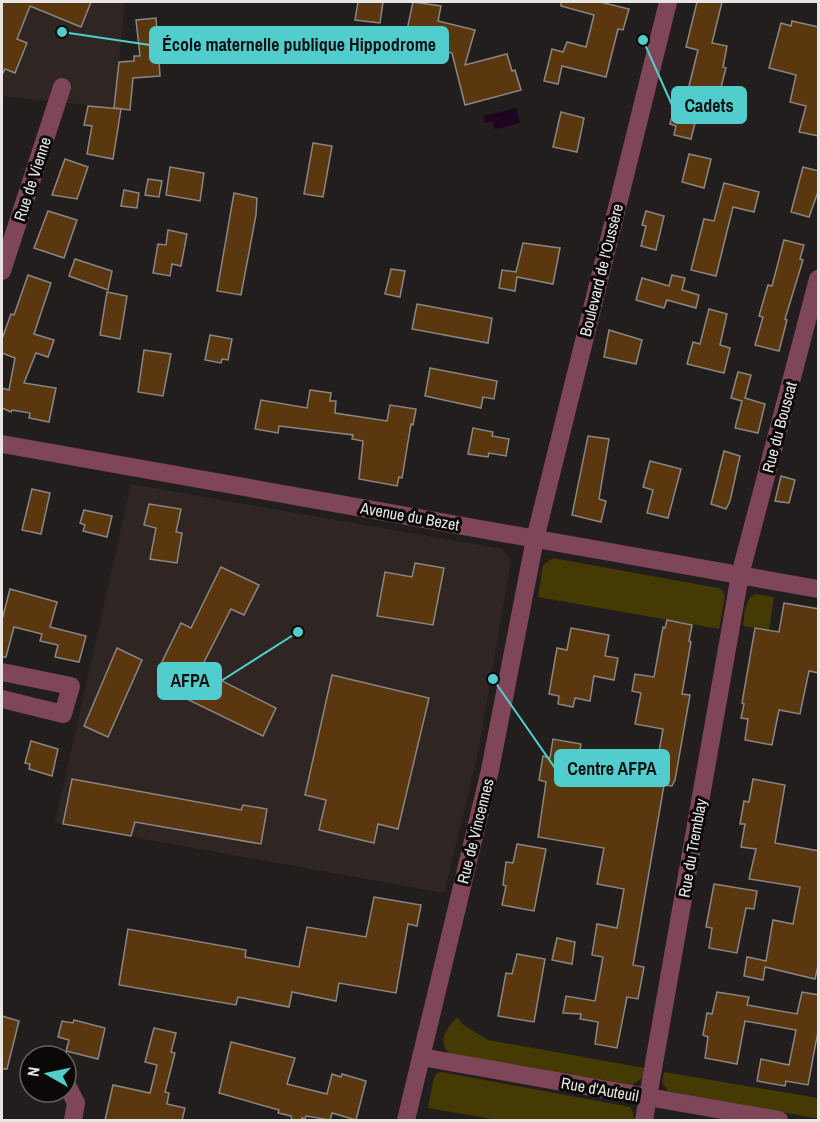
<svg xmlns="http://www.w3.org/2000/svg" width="820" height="1122" font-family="'Archivo Narrow',sans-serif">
	<rect width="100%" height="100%" fill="#221e1e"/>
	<g fill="#2f2523">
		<path d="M2,2H125L114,108L2,96Z"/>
		<path d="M131,484L502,549L511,561L477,758L444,893L55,823Z"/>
	</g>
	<g fill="#453a04">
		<path d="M553,558L718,588L723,591L725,597L719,629L538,597L543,565Z"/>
		<path d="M755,594L774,597L769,630L743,626C745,615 744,599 755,594Z"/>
		<path d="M457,1017L462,1024L488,1040L644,1068L642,1078L632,1085L449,1053C436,1041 448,1027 457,1017Z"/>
		<path d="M442,1072L630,1107L633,1112L634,1120H497L428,1108L434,1077L437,1073Z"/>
		<path d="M664,1072L818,1098V1117L814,1118L668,1091L662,1083Z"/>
	</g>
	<path fill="#200322" d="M516,108L520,123L495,129L493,121L485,123L484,116Z"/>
	<g fill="#5b3710" stroke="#898684" stroke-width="1.5">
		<path d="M2,2H91L81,27L30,6L17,39L27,43L15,73L5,69L2,75Z"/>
		<path d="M358,2H383L380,23L355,20Z"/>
		<path d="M413,2L441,6L438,21L475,30L465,65L507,54L512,71L515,70L521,90L465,105L452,53L404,44Z"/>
		<path d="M561,2H600L629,9L623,30L618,29L606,77L562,66L558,84L544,81L552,49L563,52L567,42L586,47L594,15L561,6Z"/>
		<path d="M697,2H722L712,43L727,46L723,67L726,68L720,91L704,87L691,139L674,135L676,126L670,124L677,96L686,98L698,50L686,47Z"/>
		<path d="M156,18L160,76L133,78L130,110L114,108L119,62L134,61V56H140L136,20Z"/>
		<path d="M792,21L819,27V136L799,132L806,106L790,102L796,75L769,68L781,23L791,26Z"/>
		<path d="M88,106L121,109L113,159L87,154L92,126L84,125Z"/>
		<path d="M561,112L584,118L577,152L553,147Z"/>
		<path d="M313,143L332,146L323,197L304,194Z"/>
		<path d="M689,154L711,159L704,188L682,182Z"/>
		<path d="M65,159L88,167L77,199L52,195Z"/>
		<path d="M170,167L204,173L200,201L166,195Z"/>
		<path d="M803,167L819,171V189L809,217L791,212Z"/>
		<path d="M148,179L162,181L159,197L145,195Z"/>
		<path d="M724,183L759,192L754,212L733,207L716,276L691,270L704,219L714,221Z"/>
		<path d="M124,190L139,193L137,208L121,206Z"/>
		<path d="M234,193L257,198L256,215L241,295L217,291Z"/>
		<path d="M48,211L77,220L64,258L34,248Z"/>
		<path d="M646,211L664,216L656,250L641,246L646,226L642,225Z"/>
		<path d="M168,230L187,234L181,266L172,264L170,276L153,273L158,244L166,245Z"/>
		<path d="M784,240L804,245L800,259L803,260L785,319L787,320L779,351L755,345L763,317L759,316L768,285L772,286Z"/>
		<path d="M523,243L560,248L553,284L517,277L515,291L499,288L502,270L516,272Z"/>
		<path d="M75,259L112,271L108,290L69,276Z"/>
		<path d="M391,269L405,271L400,297L385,294Z"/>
		<path d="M28,275L51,283L34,334L54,340L48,357L36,353L24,383L56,388L49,422L29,418L30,413L12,410L11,412L2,408V388L9,390L15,358L2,353V339L11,314L14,315Z"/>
		<path d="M672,275L685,278L682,290L699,295L696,308L667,300L664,308L636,300L642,278L669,286Z"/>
		<path d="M107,292L127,296L120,339L100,335Z"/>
		<path d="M417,304L492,318L488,343L412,329Z"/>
		<path d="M709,309L727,314L720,345L730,348L724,373L687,364L693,342L700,344Z"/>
		<path d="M609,330L642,340L636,364L604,357Z"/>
		<path d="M210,335L232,339L228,360L222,359L221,363L205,360Z"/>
		<path d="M144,350L171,354L163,396L138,392Z"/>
		<path d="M430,368L497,381L494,399L483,397L481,408L425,396Z"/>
		<path d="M738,372L751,375L745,398L765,404L758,433L735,428L742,401L731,398Z"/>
		<path d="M310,390L331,393L330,401H336L335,413L387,421L390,405L416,409L413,425L411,424L402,478L399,477L397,486L359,479L363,441L352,439L353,435L279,426L278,433L255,429L261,400L307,408Z"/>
		<path d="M473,428L493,432L492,436L509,439L506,456L489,453L488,457L468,454Z"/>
		<path d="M588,436L609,439L599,499L606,501L601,522L572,515Z"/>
		<path d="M724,451L740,456L730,501L726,509L711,504Z"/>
		<path d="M650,461L681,469L668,518L647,513L653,490L643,487Z"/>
		<path d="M781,476L795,480L789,503L775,501Z"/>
		<path d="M32,489L50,493L41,534L22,530Z"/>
		<path d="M149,504L181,509L176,532L182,533L177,563L150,559L156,528L144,525Z"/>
		<path d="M84,510L112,516L107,537L83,531L85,525L80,523Z"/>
		<path d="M415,563L444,568L433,625L377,616L385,572L412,577Z"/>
		<path d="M221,567L259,585L244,615L231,609L200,670L276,708L263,736L164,688L171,674L159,668L181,623L191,628Z"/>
		<path d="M10,589L57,602L50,627L86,636L79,662L55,657L58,645L40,641L42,634L14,627L6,657H2V620Z"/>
		<path d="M784,603L819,609V673L809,671L800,714L779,710L772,745L745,740L748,719L741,718L744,704L742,703L755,628L779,632Z"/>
		<path d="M667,620L692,625L689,641L691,642L682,694L690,695L675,780L672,786L664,785L633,965L644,967L638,999L627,997L617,1048L595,1044L598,1022L580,1019L581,1014L563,1013L566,996L595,1001L603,957L592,955L597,924L617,928L624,889L597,884L604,848L538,837L546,782L539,780L543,756L550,758L553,739L581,744L577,768L637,778L639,767L656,768L663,729L635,724L641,693L632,691L635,674L654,677L663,627L665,628Z"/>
		<path d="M571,628L609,635L605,656L618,658L614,680L594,676L590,701L575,698L573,707L558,704L559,696L549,694L557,648L567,650Z"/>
		<path d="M117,648L142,660L108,737L84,726Z"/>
		<path d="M332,675L429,698L398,829L378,824L374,843L319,830L326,800L305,795Z"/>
		<path d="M31,741L58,749L52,776L29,769L30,764L25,763Z"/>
		<path d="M72,779L241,810L243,805L267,809L261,844L135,822L131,836L63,824Z"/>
		<path d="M753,779L785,785L775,843L819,851V961L815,979L765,967L763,980L744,976L747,957L766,961L773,920L793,924L800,887L749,879L756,849L741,847L745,824H740L744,801L749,802Z"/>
		<path d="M517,844L546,849L534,911L502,905L506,886L503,885L506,862L513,863Z"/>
		<path d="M714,884L757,891L754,909L746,908L737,953L709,948L712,928L706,927Z"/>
		<path d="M374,897L421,905L417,926L408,924L396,993L339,983L336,1001L292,992L289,1007L238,997L236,1005L119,985L128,929L246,950L245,957L299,967L307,927L366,937Z"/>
		<path d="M557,938L575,942L572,964L552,960Z"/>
		<path d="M517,954L545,959L534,1022L498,1016L506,973L512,974Z"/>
		<path d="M717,992L749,997L747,1005L797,1014L802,992L819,995V1026L808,1085L786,1081L785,1086L757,1081L761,1059L789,1065L796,1030L745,1021L737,1064L705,1058L708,1037L703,1035L707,1013L712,1014Z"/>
		<path d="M2,1016L19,1021L7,1069H2Z"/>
		<path d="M74,1020L105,1028L98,1059L66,1051L69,1040L58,1037L62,1021L73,1023Z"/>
		<path d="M154,1028L176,1033L171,1052L175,1053L165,1092L169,1093L167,1104L185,1108L182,1120H105L113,1085L150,1093L157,1065L145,1062Z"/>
		<path d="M231,1042L295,1058L287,1084L327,1094L332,1074L341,1077L342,1074L366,1081L356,1120L332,1113L330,1120L306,1116L305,1119L302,1118L301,1120H292L291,1116L278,1113L279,1110L219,1093Z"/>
	</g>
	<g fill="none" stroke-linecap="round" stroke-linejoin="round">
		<g stroke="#7f465a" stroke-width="18">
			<path d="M2,271L62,87"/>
			<path d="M2,444L818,589"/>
			<path d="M2,672L71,686L63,714L2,699"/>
			<path d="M421,1057L779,1120"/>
			<path d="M67,1085L76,1103L73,1120"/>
			<path d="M406,1120L490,770L535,539L668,2"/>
			<path d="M644,1120L740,575L818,279"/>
		</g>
	</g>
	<g text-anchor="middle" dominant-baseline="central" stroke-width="6" stroke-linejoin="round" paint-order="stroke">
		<g font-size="16" fill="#e8e5e5" stroke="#0a0908">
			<text transform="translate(32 179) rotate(-72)">Rue de Vienne</text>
			<text transform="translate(601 270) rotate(-76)">Boulevard de l'Oussère</text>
			<text transform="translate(779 427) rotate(-75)">Rue du Bouscat</text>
			<text transform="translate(410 516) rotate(10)">Avenue du Bezet</text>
			<text transform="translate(475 831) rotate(-76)">Rue de Vincennes</text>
			<text transform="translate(692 848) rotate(-80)">Rue du Tremblay</text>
			<text transform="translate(600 1089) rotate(10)">Rue d'Auteuil</text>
		</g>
	</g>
	<path fill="none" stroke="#52cdce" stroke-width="2" d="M62 32L150 45M643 40L672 105M298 632L221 681M493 679L555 768"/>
	<g fill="#52cdce" stroke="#0a0908" stroke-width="2">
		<circle cx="62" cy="32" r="6"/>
		<circle cx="643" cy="40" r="6"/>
		<circle cx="298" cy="632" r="6"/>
		<circle cx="493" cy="679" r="6"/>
	</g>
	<g fill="#52cdce" stroke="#52cdce" stroke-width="2">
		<rect x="150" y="27" width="298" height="36" rx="6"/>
		<rect x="672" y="87" width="74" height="36" rx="6"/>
		<rect x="158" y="663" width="63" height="36" rx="6"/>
		<rect x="555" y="750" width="114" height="36" rx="6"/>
	</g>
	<g font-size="18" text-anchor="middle" font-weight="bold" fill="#111">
		<text x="299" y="51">École maternelle publique Hippodrome</text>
		<text x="709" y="112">Cadets</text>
		<text x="190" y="687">AFPA</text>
		<text x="612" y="775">Centre AFPA</text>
	</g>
	<rect width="820" height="1122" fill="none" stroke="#e8e5e5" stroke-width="6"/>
	<g transform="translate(48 1074) rotate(279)"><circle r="28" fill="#0a0908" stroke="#636160" stroke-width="1.5"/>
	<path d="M0-4.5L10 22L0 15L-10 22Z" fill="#52cdce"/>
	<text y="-9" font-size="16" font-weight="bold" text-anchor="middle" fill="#e8e5e5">N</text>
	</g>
</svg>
